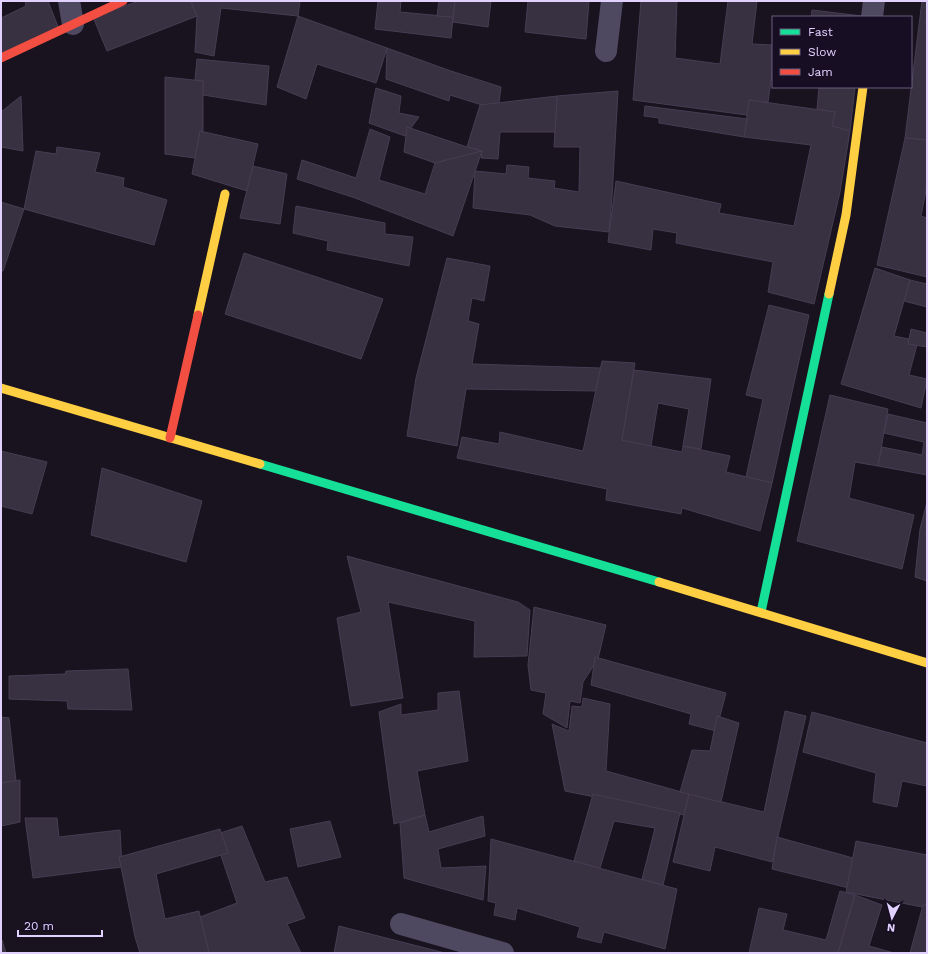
<svg xmlns="http://www.w3.org/2000/svg" width="928" height="954" font-family="'Work Sans',sans-serif">
	<rect width="100%" height="100%" fill="#18131f"/>
	<g fill="#383141" stroke="#463d53">
		<path d="M25,1H48L59,29L1,53V18L26,6Z"/>
		<path d="M139,1H191L197,16L107,51L93,17Z"/>
		<path d="M191,1H300L298,16L221,8L214,56L195,52L197,16Z"/>
		<path d="M378,1H401L400,12L453,17L451,38L375,29Z"/>
		<path d="M439,1H455L453,17L437,16Z"/>
		<path d="M455,1H491L488,27L453,22Z"/>
		<path d="M528,1H589L586,39L525,32Z"/>
		<path d="M641,1H677L675,58L720,64L728,1H757L752,44L773,45V66L768,102L749,100L747,115L633,100Z"/>
		<path d="M922,1H927V140L905,138Z"/>
		<path d="M812,10L862,16V17H811Z"/>
		<path d="M298,16L387,48L376,83L317,64L306,99L277,87Z"/>
		<path d="M387,48L451,71L501,87L498,110L450,95L449,101L386,79Z"/>
		<path d="M197,59L269,66L266,105L203,95V81L195,80Z"/>
		<path d="M165,77L203,81V132L200,131L195,158L165,154Z"/>
		<path d="M819,87H855L850,131L832,126L835,112L817,109Z"/>
		<path d="M376,88L401,96L399,113L419,117L405,136L369,123Z"/>
		<path d="M618,91L612,197L609,232L555,226L530,215L473,208L475,171L506,174L507,165L529,167L528,178L555,181L554,188L579,192L580,147H554L557,96Z"/>
		<path d="M21,96L23,151L1,147V112Z"/>
		<path d="M557,96L555,132H500L498,159L481,158L482,151L467,147L480,105Z"/>
		<path d="M749,100L835,112L832,126L850,131L840,192L814,304L768,292L773,262L676,243L677,233L653,229L651,250L608,242L616,181L721,204L719,213L794,226L811,145L744,137Z"/>
		<path d="M645,106L747,119L744,137L659,123V118L644,116Z"/>
		<path d="M407,127L467,147L482,151L435,163L404,152Z"/>
		<path d="M370,129L390,137L379,180L425,194L435,163L482,151L453,236L355,198L297,179L302,160L356,178Z"/>
		<path d="M200,131L258,144L247,191L192,174Z"/>
		<path d="M905,138L927,140V185L921,216L927,218V277L877,265Z"/>
		<path d="M57,147L100,153L95,172L124,178L123,187L167,200L154,245L24,209L36,151L56,154Z"/>
		<path d="M253,166L287,174L280,224L240,218Z"/>
		<path d="M1,202L24,209L3,271H1Z"/>
		<path d="M296,206L385,223V234L413,237L409,266L327,250L328,241L293,233Z"/>
		<path d="M244,253L383,299L361,359L225,314Z"/>
		<path d="M447,258L490,266L484,301L472,298L468,321L479,324L472,364L601,368L596,391L466,389L457,446L407,436L416,378Z"/>
		<path d="M875,268L910,280L894,336L918,341L909,375L927,379L921,408L841,384Z"/>
		<path d="M910,280L927,284V307L904,301Z"/>
		<path d="M769,305L809,315L772,483L746,477L763,399L746,395Z"/>
		<path d="M911,329L927,333V347L908,344Z"/>
		<path d="M602,361L635,363L622,440L682,452L683,446L730,456L726,472L772,483L760,531L682,508L681,514L606,500L607,489L457,458L462,437L499,444L500,432L583,451Z"/>
		<path d="M634,370L711,379L701,449L683,446L689,409L658,403L651,446L622,440Z"/>
		<path d="M830,395L888,409L878,466L855,462L849,498L914,515L902,569L797,541Z"/>
		<path d="M888,414L927,423V475L878,466L882,447L922,455L924,442L884,433Z"/>
		<path d="M1,451L47,462L32,514L1,506Z"/>
		<path d="M102,468L202,501L186,562L91,535Z"/>
		<path d="M927,502V581L915,577L920,529Z"/>
		<path d="M347,556L518,602L530,610L527,656L474,657L475,621L388,602L403,698L351,706L337,618L361,612Z"/>
		<path d="M534,607L606,625L598,659L583,682L580,703L570,701L567,728L543,714L546,693L531,690L528,665Z"/>
		<path d="M595,657L726,693L716,731L689,724L691,714L591,685Z"/>
		<path d="M128,669L132,710L68,709L67,701L9,699V676L65,674L66,671Z"/>
		<path d="M459,691L468,761L417,771L425,815L394,824L379,712L401,704V715L438,710V693Z"/>
		<path d="M583,698L610,704L606,771L689,794L684,815L565,791L552,724L569,731L572,706L582,707Z"/>
		<path d="M785,711L806,716L772,862L715,847L710,871L673,862L689,794L764,812Z"/>
		<path d="M812,712L927,743V786L902,781L897,807L873,802L876,773L803,752Z"/>
		<path d="M717,716L739,723L721,802L680,792L692,750L710,751Z"/>
		<path d="M1,717L9,718L16,781L1,783Z"/>
		<path d="M20,780V822L1,826V783Z"/>
		<path d="M593,794L680,813L663,885L642,879L655,828L614,821L600,868L574,861Z"/>
		<path d="M425,815L429,832L483,816L485,836L438,849L441,868L486,866L483,900L404,878L400,823Z"/>
		<path d="M25,818H57L59,837L120,830L122,867L33,878Z"/>
		<path d="M330,821L341,857L298,867L290,829Z"/>
		<path d="M242,826L265,882L287,877L305,918L287,924L301,953H197L208,948L200,917L237,903L214,835Z"/>
		<path d="M220,829L228,853L156,874L165,919L199,911L209,953H140L135,937L119,857Z"/>
		<path d="M777,837L864,861L857,890L772,869Z"/>
		<path d="M491,839L677,889L665,949L604,932L601,943L577,937L580,927L517,908L515,920L494,915L496,903L488,901Z"/>
		<path d="M856,841L927,855V854V908L846,892Z"/>
		<path d="M840,891L855,895L838,953H749L759,908L787,914L783,930L826,940Z"/>
		<path d="M855,895L882,905L869,946L894,953H838Z"/>
		<path d="M923,905H927V953H910Z"/>
		<path d="M339,926L445,953H334Z"/>
		<path d="M1,940H2L6,953H1Z"/>
	</g>
	<g fill="none" stroke-linecap="round" stroke-linejoin="round">
		<g stroke="#4e4860" stroke-width="22">
			<path d="M69,1L73,24"/>
			<path d="M872,17L874,1"/>
			<path d="M606,51L612,1"/>
			<path d="M401,924L503,953"/>
		</g>
		<g stroke="#16e098" stroke-width="9">
			<path d="M260,464L659,582"/>
			<path d="M761,612L829,294"/>
		</g>
		<g stroke="#ffcf43" stroke-width="9">
			<path d="M829,294L846,215L863,87"/>
			<path d="M198,315L225,194"/>
			<path d="M1,388L260,464"/>
			<path d="M659,582L927,663"/>
		</g>
		<g stroke="#f24e42" stroke-width="9">
			<path d="M1,58L123,1"/>
			<path d="M170,438L198,315"/>
		</g>
	</g>
	<rect width="928" height="954" fill="none" stroke="#e1d1ff" stroke-width="4"/>
	<rect x="772" y="16" width="140" height="72" fill="#170e24" stroke="#685c7c"/>
	<rect x="780" y="29" width="20" height="6" fill="#16e098" stroke="#685c7c"/>
	<text x="808" y="36" font-size="12" fill="#e1d1ff">Fast</text>
	<rect x="780" y="49" width="20" height="6" fill="#ffcf43" stroke="#685c7c"/>
	<text x="808" y="56" font-size="12" fill="#e1d1ff">Slow</text>
	<rect x="780" y="69" width="20" height="6" fill="#f24e42" stroke="#685c7c"/>
	<text x="808" y="76" font-size="12" fill="#e1d1ff">Jam</text>
	<g transform="translate(892 918) rotate(186)" stroke="#170e24" stroke-width="3" paint-order="stroke">
	<path d="M0-3L7 15L0 10L-7 15Z" fill="#e1d1ff"/>
	<text y="-6" font-size="11" font-weight="bold" text-anchor="middle" fill="#e1d1ff">N</text>
	</g>
	<path d="M18 930v6h84v-6" fill="none" stroke="#e1d1ff" stroke-width="2"/>
	<text x="24" y="930" font-size="12" fill="#e1d1ff" stroke="#170e24" stroke-width="3" paint-order="stroke">20 m</text>
</svg>
